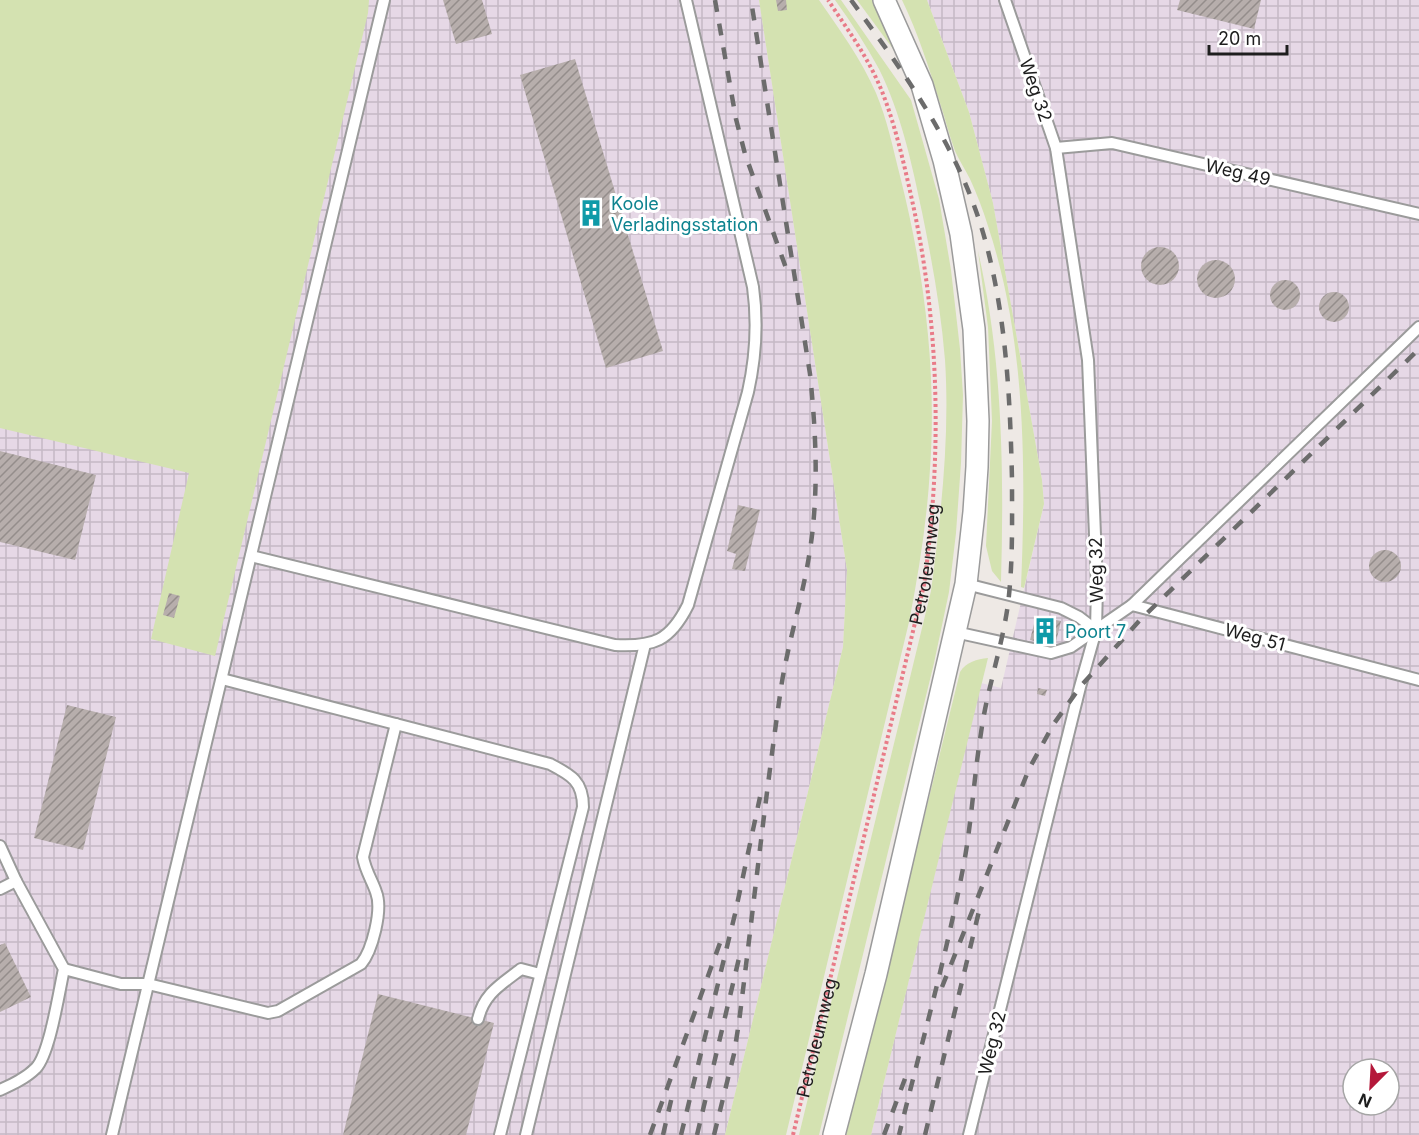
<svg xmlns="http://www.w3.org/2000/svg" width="1419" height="1135" font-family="Inter,sans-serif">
	<defs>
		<pattern id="industrial-grid" width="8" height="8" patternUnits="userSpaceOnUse" patternTransform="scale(1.5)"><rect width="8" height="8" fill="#e6d8e6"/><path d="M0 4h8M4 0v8" fill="none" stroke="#c5b9c5"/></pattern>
		<pattern id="building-hatch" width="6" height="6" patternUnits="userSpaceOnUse" patternTransform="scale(1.5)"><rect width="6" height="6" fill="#b7aeac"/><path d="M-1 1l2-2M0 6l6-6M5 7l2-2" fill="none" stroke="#948d8b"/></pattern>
	</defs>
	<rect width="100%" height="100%" fill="#eee9e5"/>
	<g fill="url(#industrial-grid)" fill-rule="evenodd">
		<path d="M0,0H759L847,570L843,647L725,1135H0Z"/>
		<path d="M927,0H1419V1135H871L981,683L1001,688L1044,504L1042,480L993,203L969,112ZM1353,1069H1389V1105H1353Z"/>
	</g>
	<g fill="#d4e2b1">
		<path d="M0,0H369L368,13L215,656L151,639L189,473L0,428Z"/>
		<path d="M759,0H819C840,30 861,59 876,93C887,119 893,148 900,176C924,270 937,372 930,469C927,521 919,571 909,622L786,1135H725L843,647L847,570Z"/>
		<path d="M835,0H841L911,100L939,199L951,270L960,349L963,395L961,463L956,533L949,592L934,663L819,1135H799L931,591C941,515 950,436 945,360C941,310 932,261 922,212C912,164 901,113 879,69C866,45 851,22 835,0Z"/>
		<path d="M857,0H874L896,53Z"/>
		<path d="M902,0H927L969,112L993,203L1042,480L1044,504L1024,588L1021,587C1026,467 1026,341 988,226C983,210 977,194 970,179C965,169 959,160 955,151C949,135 945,118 940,103C929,68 918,33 902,0Z"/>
		<path d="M978,251C1003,360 1004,471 1001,582L992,571L986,546L992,421L988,327Z"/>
		<path d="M988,658L871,1135H846L960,672C966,662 977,659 988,658Z"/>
	</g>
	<g fill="url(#building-hatch)">
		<path d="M443,0H482L492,34L456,44Z"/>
		<path d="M776,0H786L787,10L778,11Z"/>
		<path d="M1180,0H1261L1254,29L1177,10Z"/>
		<path d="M575,59L663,351L606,368L520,75Z"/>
		<circle cx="1160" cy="266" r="19"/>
		<circle cx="1216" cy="279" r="19"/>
		<circle cx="1285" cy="295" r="15"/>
		<circle cx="1334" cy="307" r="15"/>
		<path d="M0,451L96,475L75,560L0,542Z"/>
		<path d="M738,505L760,510L745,571L732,569L736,554L727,551Z"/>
		<circle cx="1385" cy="566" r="16"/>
		<path d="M169,593L180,596L174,618L163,615Z"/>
		<path d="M1036,616L1061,621L1055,646L1030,640Z"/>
		<path d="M1038,688L1047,690L1045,696L1037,694Z"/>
		<path d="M67,705L116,717L83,850L34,838Z"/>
		<path d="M5,943L31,997L0,1012V945Z"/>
		<path d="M378,994L494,1023L466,1135H343Z"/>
	</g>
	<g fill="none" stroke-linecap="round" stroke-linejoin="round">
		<defs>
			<g id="lane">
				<path d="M1056,148L1112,143L1419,214"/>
				<path d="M251,556L615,645C654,647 670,641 688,605L748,392C756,356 758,323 753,287L686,0"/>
				<path d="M966,584L1061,608L1079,617L1096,630"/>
				<path d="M1132,605L1419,327"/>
				<path d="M955,632L1051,653L1071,647L1132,605L1419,680"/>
				<path d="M222,679L550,764C571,775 583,781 583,807L500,1135"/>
				<path d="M0,846L16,881L64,969C59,991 50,1053 36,1068C26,1078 13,1084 0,1090"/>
				<path d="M0,889L16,881"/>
				<path d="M64,969L121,984H148L268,1013L278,1011L361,964C372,951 383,910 376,892C372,880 365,870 363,857L396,724"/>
				<path d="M478,1019C484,993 502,984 521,969L540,974"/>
				<path d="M112,1135L384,0"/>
				<path d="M526,1135L645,644"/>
				<path d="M969,1135L1080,687L1096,630L1097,585L1088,360L1056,148L1005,0"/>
			</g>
			<path id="street" d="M834,1135L876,974L966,584L974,512L977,467L978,421L974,329L961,234L944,160L922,85L884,0"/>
		</defs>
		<use href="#lane" stroke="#9b9b9b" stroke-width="14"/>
		<use href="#street" stroke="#9b9b9b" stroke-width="24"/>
		<path stroke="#e97b88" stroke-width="4" stroke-dasharray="3 3" stroke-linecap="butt" id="s1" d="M793,1135L924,585C942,456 940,327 912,200C904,164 896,128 883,94C870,60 848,30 828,0"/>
		<use href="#lane" stroke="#fff" stroke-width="10"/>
		<use href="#street" stroke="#fff" stroke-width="21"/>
		<g stroke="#6c6c6c" stroke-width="4.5" stroke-dasharray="12 12" stroke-linecap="butt">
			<path d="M715,0L736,119L745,154L786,268"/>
			<path d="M851,0C902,70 955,142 981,226C1006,307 1010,395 1012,479C1012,521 1013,563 1008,604C1002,648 987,689 981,733C974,776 972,819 964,863C947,954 921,1045 899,1135"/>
			<path d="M942,987L1029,769L1053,725L1080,687L1140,620L1419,349"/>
			<path d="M650,1135L720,943"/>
			<path d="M663,1135L673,1092"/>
			<path d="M681,1135L735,914L760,797"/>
			<path d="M697,1135L740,954"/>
			<path d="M714,1135L734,1054L739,1022C753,911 765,799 781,688C788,642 803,597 810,550C819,491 816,433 810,374L751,0"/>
			<path d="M884,1135L906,1076"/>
			<path d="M925,1135L980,907"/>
		</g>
	</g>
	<defs>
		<symbol id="building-bare" viewBox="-9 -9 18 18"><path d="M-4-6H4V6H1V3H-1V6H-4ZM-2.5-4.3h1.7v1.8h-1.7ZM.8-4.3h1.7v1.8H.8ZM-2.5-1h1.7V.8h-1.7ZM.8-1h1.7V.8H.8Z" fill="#0f9aa8" stroke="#fff" stroke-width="2.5" paint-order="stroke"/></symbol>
	</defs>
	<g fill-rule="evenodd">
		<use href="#building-bare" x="572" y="194" width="38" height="38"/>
		<use href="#building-bare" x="1026" y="612" width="38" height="38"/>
	</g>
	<g text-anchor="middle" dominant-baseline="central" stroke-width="6" stroke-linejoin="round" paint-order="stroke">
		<g font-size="18" fill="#1e1e1e" stroke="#fff">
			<text transform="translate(1036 90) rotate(71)">Weg 32</text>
			<text transform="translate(1238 172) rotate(13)">Weg 49</text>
			<text stroke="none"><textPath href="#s1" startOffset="586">Petroleumweg</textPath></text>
			<text transform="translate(1096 570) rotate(-91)">Weg 32</text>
			<text transform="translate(1255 637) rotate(15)">Weg 51</text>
			<text stroke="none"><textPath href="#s1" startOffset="100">Petroleumweg</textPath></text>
			<text transform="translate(992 1043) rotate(-76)">Weg 32</text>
		</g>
		<g font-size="18" fill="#0d838f" stroke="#fff" text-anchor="start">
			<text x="611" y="203">Koole<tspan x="611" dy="21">Verladingsstation</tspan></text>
			<text x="1065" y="631">Poort 7</text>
		</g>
	</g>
	<g transform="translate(1371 1087) rotate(204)"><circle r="28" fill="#ffffff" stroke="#a5a5a5" stroke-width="1.5"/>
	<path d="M0-4.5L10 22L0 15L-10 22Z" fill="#b4183a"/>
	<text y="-9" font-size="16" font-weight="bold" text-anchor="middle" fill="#1e1e1e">N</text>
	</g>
	<path d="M1209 45v9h78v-9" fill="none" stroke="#1e1e1e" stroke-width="3"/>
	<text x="1218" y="45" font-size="18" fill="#1e1e1e" stroke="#ffffff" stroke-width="4.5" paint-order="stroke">20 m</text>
</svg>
